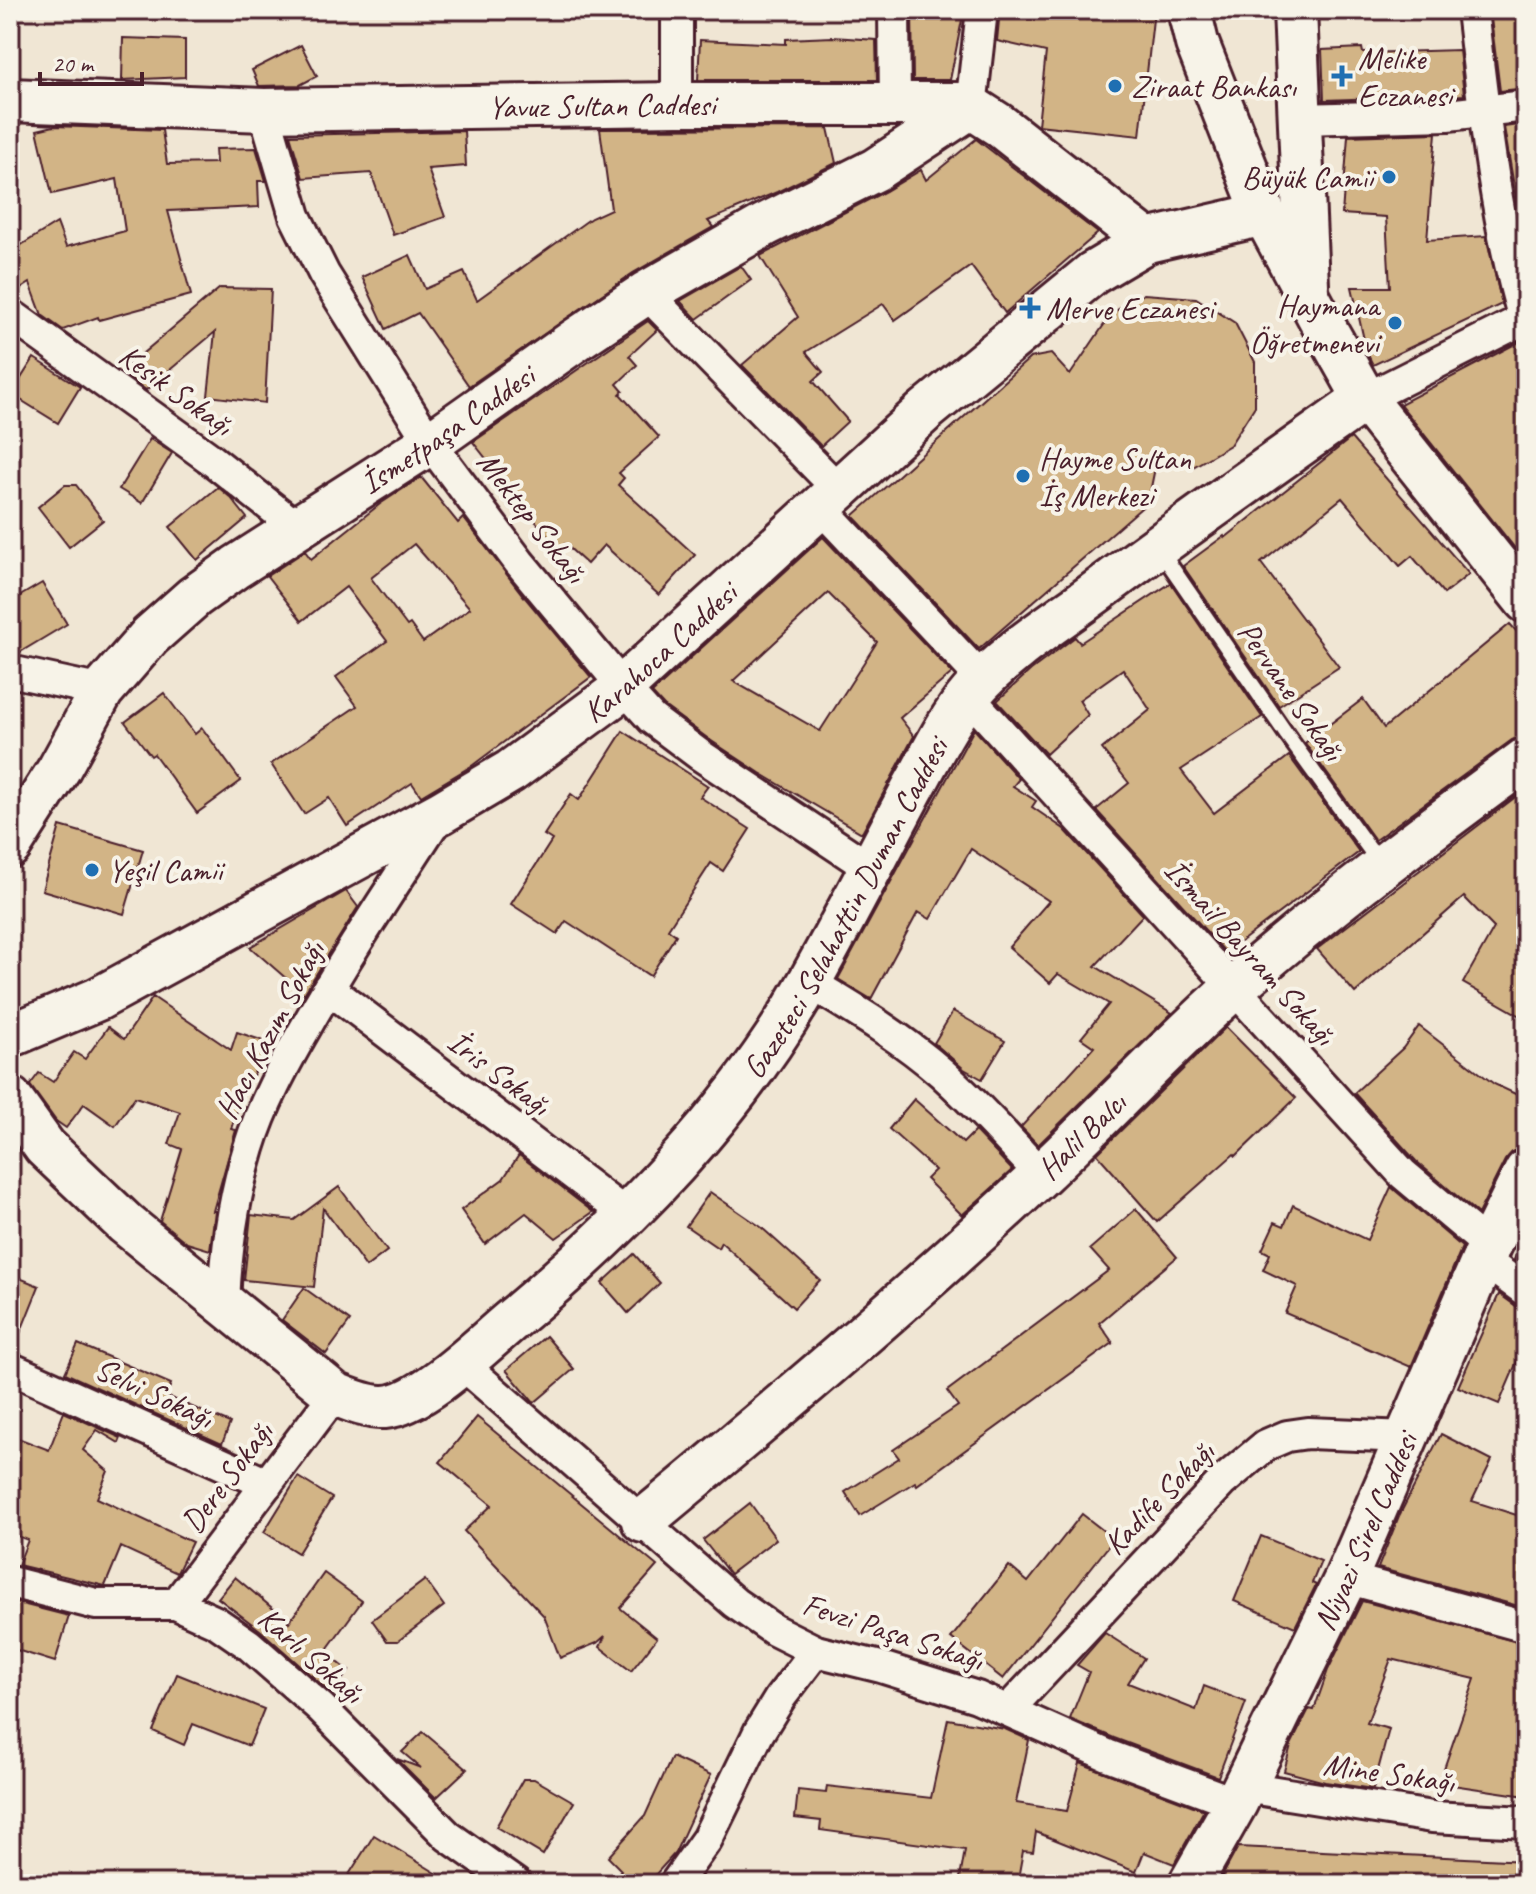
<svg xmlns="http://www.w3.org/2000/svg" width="1536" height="1894" font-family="Caveat,sans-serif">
	<rect width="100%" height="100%" fill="#f0e6d4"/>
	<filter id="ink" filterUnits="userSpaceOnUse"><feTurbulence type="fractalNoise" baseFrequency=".0125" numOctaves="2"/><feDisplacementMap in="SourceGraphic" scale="16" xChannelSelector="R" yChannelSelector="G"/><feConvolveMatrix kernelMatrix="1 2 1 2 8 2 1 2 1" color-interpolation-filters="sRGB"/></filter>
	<g filter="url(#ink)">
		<g fill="#d2b486" stroke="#4a1f2b" stroke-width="2" fill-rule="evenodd">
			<path d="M912,10H964L950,80H913Z"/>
			<path d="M1000,10H1154L1140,136L1038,125L1046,52L997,41Z"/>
			<path d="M1490,10H1526V88L1500,91Z"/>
			<path d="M833,37L876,40L877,80H698L700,40L786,44V39Z"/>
			<path d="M123,38L185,40V77L122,80Z"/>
			<path d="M301,45L317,76L300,85L259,86L252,70Z"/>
			<path d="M1362,48L1363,53L1459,50L1464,95L1324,100L1322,50Z"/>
			<path d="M1526,124V216H1519L1504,127Z"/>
			<path d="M54,126L162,130L167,164L216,163L215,149L256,148L266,181H258L259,207L168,211L191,295L99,320L98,317L63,330L42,315L30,283L10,296V252L57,223L66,247L125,231L117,179L52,194L37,130Z"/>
			<path d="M828,128L836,163L777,192L708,221L713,227L633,273L469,386L418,313L386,329L362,277L410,255L425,289L464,272L477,300L591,218L611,209L600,129Z"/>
			<path d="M464,131L466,166L428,169L445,217L393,235L371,173L303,178L290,135Z"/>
			<path d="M1436,133L1427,240L1486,236L1502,304L1373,365L1367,353L1352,287H1390L1386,217L1342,214L1348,136Z"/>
			<path d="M976,139L1098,233L1005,313L971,266L895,320L883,304L806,352L823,372L813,381L848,421L821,446L742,365L798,317L760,256L886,191L921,170L926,180Z"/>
			<path d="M741,266L751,280L697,319L680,301Z"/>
			<path d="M220,288L271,289L265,403L208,396L215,332L146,390L130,379L123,370Z"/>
			<path d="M1144,294L1196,298L1235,323L1255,362V406L1230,445L1193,467L1156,463L1148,502L979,649L853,516L1030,358L1051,354L1070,375L1112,313Z"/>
			<path d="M648,321L657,330L629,356L637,365L617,384L623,391L620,394L659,437L619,473L624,478L618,485L695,555L659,595L604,545L587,564L565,544L559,551L473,442Z"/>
			<path d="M1519,342L1526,343V562L1400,404Z"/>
			<path d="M34,358L80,387L58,423L11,394Z"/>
			<path d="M1351,438L1469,574L1444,594L1412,556L1400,566L1342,498L1261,563L1339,667L1279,706L1183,566L1224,536L1225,538Z"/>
			<path d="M150,439L172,453L142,503L119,489Z"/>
			<path d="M421,477L458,523L463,518L465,520L521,593L591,677L473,765L421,796L412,783L347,826L329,798L304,814L271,764L357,706L336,677L387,641L346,587L302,621L267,576L305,551L311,559L380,504ZM414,544L470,608L423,642L410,624L407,626L371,578Z"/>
			<path d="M65,485H76L103,520L69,547L38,507Z"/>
			<path d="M218,487L231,498L247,518L197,560L170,527Z"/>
			<path d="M823,537L952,673L900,718L914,736L862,833L760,773L710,740L664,706L652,693ZM828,593L877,642L820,731L733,681Z"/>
			<path d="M42,583L67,624L17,654H10V602Z"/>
			<path d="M1171,583L1262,717L1181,770L1214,813L1289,756L1359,852L1226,953L1096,810L1129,783L1102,749L1150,710L1123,669L1079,700L1088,715L1046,754L997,701L1031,670L1075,637L1080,643Z"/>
			<path d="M1510,624L1526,642V735L1512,740L1375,840L1305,743L1363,699L1384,728Z"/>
			<path d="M164,693L195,734L202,728L241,781L197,813L154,754L151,756L125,722Z"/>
			<path d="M974,729L1019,779L1013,786L1036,801L1032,807L1064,829L1143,915L1095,966L1172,1013L1038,1145L1021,1127L1094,1047L1081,1038L1109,1004L1058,974L1050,983L1009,947L1049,901L971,849L930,919L918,912L871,999L838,979Z"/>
			<path d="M623,731L708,786L700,797L750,829L723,871L711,863L668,929L676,935L650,976L566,921L557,934L511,904L552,840L544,835L571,794L579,800Z"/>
			<path d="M1526,789V1019L1463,983L1494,928L1464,897L1355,993L1317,949Z"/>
			<path d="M60,826L143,850L124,914L42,890Z"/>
			<path d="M346,891L358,907L304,994L250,947Z"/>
			<path d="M153,997L231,1050L237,1032L270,1043L241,1098L231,1129L236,1130L213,1211H215L210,1250L187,1243L160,1221L182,1149L169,1144L180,1112L135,1097L115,1126L84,1104L66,1128L56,1121L30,1085L39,1073L53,1082L74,1052L85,1059L108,1027L124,1039Z"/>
			<path d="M953,1011L1005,1041L982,1079L964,1069L934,1043Z"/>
			<path d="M1419,1026L1494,1084L1526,1099V1147L1513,1151L1505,1160L1478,1214L1416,1161L1354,1093L1403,1048Z"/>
			<path d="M1226,1027L1296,1098L1236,1156L1234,1154L1157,1222L1097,1154Z"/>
			<path d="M914,1099L963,1143L975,1131L1012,1170L962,1215L926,1179L935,1170L889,1129Z"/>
			<path d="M519,1155L593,1212L556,1238L526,1213L485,1244L461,1210L503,1179Z"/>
			<path d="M339,1187L387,1251L366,1267L323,1208L314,1287L244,1280L251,1215L294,1220Z"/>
			<path d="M1391,1187L1462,1247L1411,1367L1285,1313L1297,1286L1263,1270L1270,1254L1262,1250L1275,1222L1284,1226L1293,1205L1367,1240Z"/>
			<path d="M710,1192L761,1227L820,1280L794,1308L721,1242L718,1248L686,1226Z"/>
			<path d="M1136,1209L1177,1257L1099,1323L1113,1343L917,1485L915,1482L860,1516L845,1492L899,1458L893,1450L958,1406L947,1391L1109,1270L1090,1249Z"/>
			<path d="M1526,1225V1269L1514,1260L1524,1237L1521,1235Z"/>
			<path d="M634,1254L660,1283L628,1313L602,1283Z"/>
			<path d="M10,1274L39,1286L13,1351L10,1350Z"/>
			<path d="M304,1288L350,1321L326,1354L282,1320Z"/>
			<path d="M1499,1294L1516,1306L1526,1309V1360L1519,1357L1499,1404L1458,1387Z"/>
			<path d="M546,1336L574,1369L534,1403L506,1370Z"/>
			<path d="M78,1344L171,1384L166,1396L230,1423L222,1444L65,1373Z"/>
			<path d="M64,1412L121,1438L119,1443L97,1430L83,1450L108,1471L97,1498L192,1542L177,1573L121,1547L105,1586L18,1565L28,1540L10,1533V1435L49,1450Z"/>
			<path d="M477,1417L657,1566L620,1608L657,1638L631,1671L600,1647L605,1636L597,1643L560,1658L544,1616L464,1531L492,1505L440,1462Z"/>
			<path d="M1441,1434L1492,1460L1472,1501L1526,1518V1608L1378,1568L1399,1516Z"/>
			<path d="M298,1477L332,1498L298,1553L264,1532Z"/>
			<path d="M750,1503L776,1539L730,1574L703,1540Z"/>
			<path d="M1082,1514L1114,1539L1003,1679L951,1638L1009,1566L1028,1582Z"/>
			<path d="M1261,1536L1321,1561L1312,1583L1316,1585L1295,1627L1234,1601Z"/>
			<path d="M324,1573L362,1601L325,1652L349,1671L331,1693L260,1630L218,1598L235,1577L289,1622Z"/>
			<path d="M425,1580L444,1606L398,1641H387L372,1620Z"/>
			<path d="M10,1601L69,1616L55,1662L10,1648Z"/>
			<path d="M1362,1601L1526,1644V1796L1439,1783L1475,1679L1391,1659L1367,1723L1389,1729L1373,1789L1325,1782L1284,1771L1291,1745L1309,1709L1314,1710L1328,1670Z"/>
			<path d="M1105,1633L1144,1658L1128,1683L1196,1710L1204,1686L1246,1702L1218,1777L1114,1738L1070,1719L1089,1672L1077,1665Z"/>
			<path d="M177,1674L264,1709L249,1746L193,1724L184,1745L153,1731Z"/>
			<path d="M948,1719L1005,1729L1029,1740L1016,1803L1067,1811L1080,1763L1204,1810L1174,1864L1144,1852L1136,1872L1036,1832L1033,1852L1023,1851L1017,1884H959L965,1850L820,1830L821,1821L795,1818L798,1790L826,1793L827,1786L931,1798Z"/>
			<path d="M423,1732L467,1769L436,1798L397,1759L421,1768L402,1752Z"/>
			<path d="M672,1757L711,1775L675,1853L647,1884H609L621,1870L608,1857L645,1816Z"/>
			<path d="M523,1779H534L574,1802L543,1855L496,1827Z"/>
			<path d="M374,1835L454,1884H343Z"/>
			<path d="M1238,1847L1526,1861V1884H1224L1219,1882Z"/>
		</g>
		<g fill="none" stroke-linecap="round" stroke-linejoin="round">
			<defs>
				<path id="lane" d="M1159,549L1287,735L1381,865"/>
				<g id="street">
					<path d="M677,10V104"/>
					<path d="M894,10L895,103"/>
					<path d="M1472,10C1484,115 1496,224 1526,326"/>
					<path d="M971,107L982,10"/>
					<path d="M264,110L295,216L324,274L430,443L519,562L623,687L652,719L700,755L870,868"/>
					<path d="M1300,119L1448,115L1526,106"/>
					<path d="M646,293L839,490"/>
					<path d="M10,314L208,457L298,528"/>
					<path d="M1365,399L1526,318"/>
					<path d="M820,507L983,680"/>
					<path d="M10,671L102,691"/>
					<path d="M968,696L1403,1174L1489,1246"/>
					<path d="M809,982C855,1010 901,1037 942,1073C977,1105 1009,1140 1041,1175"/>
					<path d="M328,988L627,1215"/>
					<path d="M1483,1260L1526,1291"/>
					<path d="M224,1304C226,1251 233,1199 249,1148C262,1105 284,1065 306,1027C347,954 394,885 439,815"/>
					<path d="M461,1363L735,1603L774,1630L816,1651L881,1667L977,1697L1107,1755L1236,1803"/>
					<path d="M10,1368L267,1484"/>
					<path d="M1346,1578L1526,1627"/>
					<path d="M10,1582L96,1604H176L216,1622L248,1644L321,1708L448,1836L516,1884"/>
					<path d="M176,1604L335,1394"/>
					<path d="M1008,1710L1222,1482L1266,1445L1287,1436L1308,1433L1408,1437"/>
					<path d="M1244,1787L1432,1817L1526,1822"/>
					<path d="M675,1884L707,1839L759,1732L780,1698L816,1651"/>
				</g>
				<g id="secondary">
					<path d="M1189,10L1197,43L1264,214L1325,328L1365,399L1526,601"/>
					<path d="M1295,10L1307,285"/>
					<path id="s1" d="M10,100L264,110L677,104H957L971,107L999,125L1147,241"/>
					<path id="s2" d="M10,846L59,769L102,691L150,636L194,597L236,567L430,443L577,339L646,293L765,225L875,170L971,107"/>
					<path id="s3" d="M10,1036L98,999L440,813L511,771L614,695L925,411L1093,273L1147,241L1264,214"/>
					<path id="s4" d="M10,1098L45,1147L126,1224L335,1394C350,1400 368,1408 385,1407C421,1405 480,1347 507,1324C625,1225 736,1114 811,979C846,916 879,852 913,788C931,756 947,721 971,693C1006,652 1056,622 1099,590C1186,525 1276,462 1365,399"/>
					<path id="s5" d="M643,1521C778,1409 912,1296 1040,1176C1106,1114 1168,1046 1236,986C1328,905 1427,832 1526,759"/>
					<path id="s6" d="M1190,1884L1236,1803L1346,1578L1489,1246L1526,1171"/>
				</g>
			</defs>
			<use href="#lane" stroke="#4a1f2b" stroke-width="20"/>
			<use href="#street" stroke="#4a1f2b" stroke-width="36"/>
			<use href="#secondary" stroke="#4a1f2b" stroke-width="48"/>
			<use href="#lane" stroke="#f7f3e8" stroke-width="14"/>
			<use href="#street" stroke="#f7f3e8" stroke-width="30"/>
			<use href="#secondary" stroke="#f7f3e8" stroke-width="42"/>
		</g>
	</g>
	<g fill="#1f6fb2" stroke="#f7f3e8" stroke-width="3">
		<path d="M1338 64h8v8h8v8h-8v8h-8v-8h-8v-8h8z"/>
		<circle cx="1115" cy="86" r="8"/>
		<circle cx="1389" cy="177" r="8"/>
		<path d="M1026 296h8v8h8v8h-8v8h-8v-8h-8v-8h8z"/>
		<circle cx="1395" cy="323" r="8"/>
		<circle cx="1023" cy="476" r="8"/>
		<circle cx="92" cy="870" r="8"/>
	</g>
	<g text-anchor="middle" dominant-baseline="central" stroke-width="8" stroke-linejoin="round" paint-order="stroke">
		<g font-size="32" fill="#4a1f2b" stroke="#f7f3e8" text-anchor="start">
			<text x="1358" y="58">Melike<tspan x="1358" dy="37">Eczanesi</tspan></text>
			<text x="1131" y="86">Ziraat Bankası</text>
			<text x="1373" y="177" text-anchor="end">Büyük Camii</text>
			<text x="1379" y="305" text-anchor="end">Haymana<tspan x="1379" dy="37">Öğretmenevi</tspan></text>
			<text x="1046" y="308">Merve Eczanesi</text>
			<text x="1039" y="458">Hayme Sultan<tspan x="1039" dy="37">İş Merkezi</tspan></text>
			<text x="108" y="870">Yeşil Camii</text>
		</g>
		<g font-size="32" fill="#4a1f2b" stroke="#f7f3e8">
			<text stroke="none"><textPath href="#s1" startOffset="592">Yavuz Sultan Caddesi</textPath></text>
			<text transform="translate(176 390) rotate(36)">Kesik Sokağı</text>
			<text stroke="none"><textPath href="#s2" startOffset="616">İsmetpaşa Caddesi</textPath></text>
			<text transform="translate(532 517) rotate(52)">Mektep Sokağı</text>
			<text stroke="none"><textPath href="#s3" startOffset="758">Karahoca Caddesi</textPath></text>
			<text transform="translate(1291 691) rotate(55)">Pervane Sokağı</text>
			<text stroke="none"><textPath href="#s4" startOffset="1184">Gazeteci Selahattin Duman Caddesi</textPath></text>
			<text transform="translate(1250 952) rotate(48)">İsmail Bayram Sokağı</text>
			<text transform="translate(270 1030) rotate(-62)">Hacı Kazım Sokağı</text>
			<text transform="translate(499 1073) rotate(37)">İris Sokağı</text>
			<text stroke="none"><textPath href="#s5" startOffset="584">Halil Balcı</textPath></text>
			<text transform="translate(154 1393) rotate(25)">Selvi Sokağı</text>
			<text transform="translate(227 1477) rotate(-53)">Dere Sokağı</text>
			<text transform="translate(1159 1498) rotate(-46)">Kadife Sokağı</text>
			<text stroke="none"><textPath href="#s6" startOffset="394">Niyazi Sirel Caddesi</textPath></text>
			<text transform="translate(893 1632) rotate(18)">Fevzi Paşa Sokağı</text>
			<text transform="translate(311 1655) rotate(41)">Karlı Sokağı</text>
			<text transform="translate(1389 1773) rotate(8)">Mine Sokağı</text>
		</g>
	</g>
	<rect width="1536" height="1894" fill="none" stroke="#f7f3e8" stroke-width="40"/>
	<rect x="20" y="20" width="1496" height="1854" fill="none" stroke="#4a1f2b" stroke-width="3" filter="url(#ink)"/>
	<path d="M40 72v12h102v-12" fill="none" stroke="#4a1f2b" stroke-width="4"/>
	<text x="52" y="72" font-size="24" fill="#4a1f2b" stroke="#f7f3e8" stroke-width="6" paint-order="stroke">20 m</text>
</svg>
